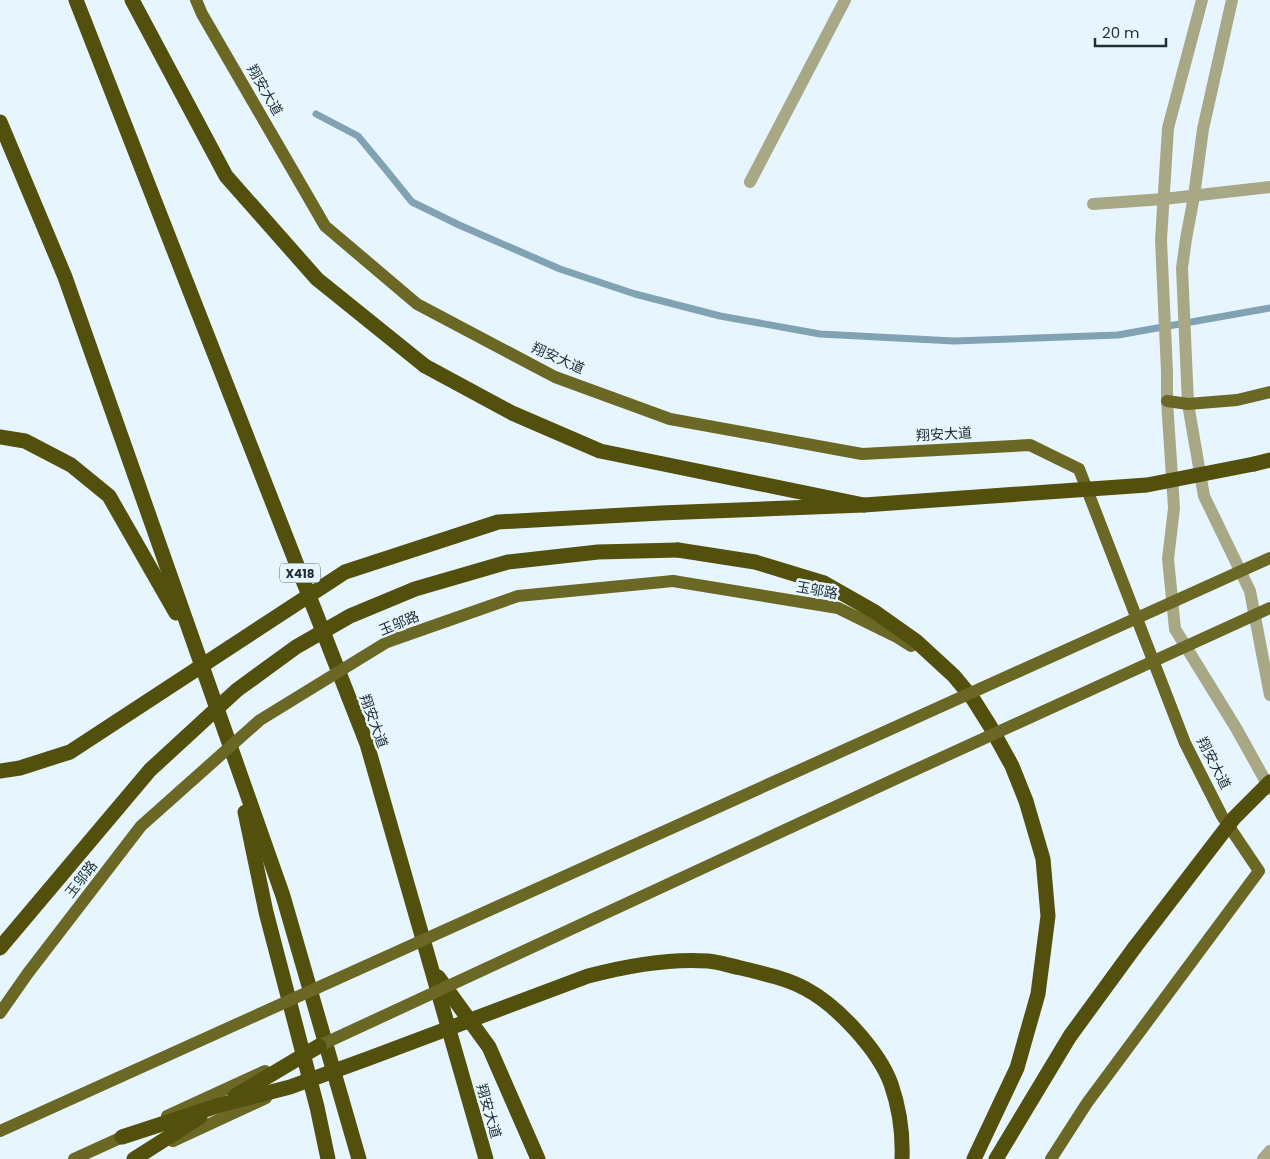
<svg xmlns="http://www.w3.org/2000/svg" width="1270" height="1159" font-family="Poppins,'Noto Sans SC',sans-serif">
	<rect width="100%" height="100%" fill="#e7f6fe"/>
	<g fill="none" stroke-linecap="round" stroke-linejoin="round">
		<path stroke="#81a2b2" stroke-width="7" d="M316,114L358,136L387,171L412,202L459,225L560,269L635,294L720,316L820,334L954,341L1118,335L1270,308"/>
		<g stroke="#a8a786" stroke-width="12">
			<path d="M1202,0L1168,128L1161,240L1167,372V401L1174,508L1168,559L1175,629L1236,728L1270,789"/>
			<path d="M1232,0L1203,129L1194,196L1186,239L1182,268L1188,404L1204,496L1250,591L1270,695"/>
			<path d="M750,182L845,0"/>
			<path d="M1093,204L1164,199L1270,187"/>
			<path d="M1263,1159L1270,1151"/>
		</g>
		<g stroke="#6b6724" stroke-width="12">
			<path d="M196,0L202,14L325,226L417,304L555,377L670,419L862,454L1030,445L1079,469L1185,743L1222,816L1259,871L1087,1103L1051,1159"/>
			<path d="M1167,401L1188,404L1237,400L1270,392"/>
			<path d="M673,581L838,608L895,636L911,646"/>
			<path d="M173,1141L266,1098"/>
		</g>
		<g stroke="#53500e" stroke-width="15">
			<path d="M76,0L367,744L486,1159"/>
			<path d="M132,0L226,176L317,279L425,366"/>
			<path d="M0,122L65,277L283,896L359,1159"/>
			<path d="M0,437L25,441L71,465L109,496L176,613"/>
			<path d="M1254,464L1270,460"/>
			<path d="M678,550L755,562L824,583L875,612L916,641L954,676L973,699L990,726L1012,766L1026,801L1043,859L1048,916L1038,994L1017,1068L974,1159"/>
			<path d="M245,812L266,912L317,1107L328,1159"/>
			<path d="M438,977L489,1047L538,1159"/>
			<path d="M996,1159L1070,1036L1135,947"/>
		</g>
		<g stroke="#6b6724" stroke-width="12">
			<path d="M0,1013L28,973L141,826L260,720L387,642L518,596L673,581"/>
			<path d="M310,1050L906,774L1270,608"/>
			<path d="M167,1116L265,1071"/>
			<path d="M0,1131L1270,558"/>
			<path d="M74,1159L131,1133"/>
		</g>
		<g stroke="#53500e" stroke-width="15">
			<path d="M425,366L512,413L600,451L864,505L1147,485L1254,464"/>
			<path d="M0,771L20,768L70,752L345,572L498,522L661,513L864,505"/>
			<path d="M1135,947L1234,818L1270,782"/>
			<path d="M0,948L150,770L237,690L296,647L350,616L415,589L508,562L598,552L678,550"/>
			<path d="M235,1096L319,1046"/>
			<path d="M122,1137L220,1105L290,1087L367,1059L588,976C626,966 668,958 708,961C719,962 731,966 741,968C762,973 788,979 806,989C838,1006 879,1051 891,1084C899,1107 903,1134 902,1159"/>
			<path d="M134,1159L200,1117"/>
		</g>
	</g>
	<g text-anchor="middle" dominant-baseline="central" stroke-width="5" stroke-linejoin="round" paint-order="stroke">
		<rect fill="#e7f6fe" stroke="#5c6b73" stroke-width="1" x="280" y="563.5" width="40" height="19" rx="4"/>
		<g font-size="12" font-weight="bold" fill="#202f37">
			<text x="300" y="573">X418</text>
		</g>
		<g font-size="14" fill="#202f37" stroke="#e7f6fe">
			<text transform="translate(265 90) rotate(60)">翔安大道</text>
			<text transform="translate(558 358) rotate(24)">翔安大道</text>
			<text transform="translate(944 434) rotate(-3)">翔安大道</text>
			<text transform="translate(817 590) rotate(10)">玉邬路</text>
			<text transform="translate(399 623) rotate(-22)">玉邬路</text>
			<text transform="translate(374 721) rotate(70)">翔安大道</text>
			<text transform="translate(1214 763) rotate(63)">翔安大道</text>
			<text transform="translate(81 879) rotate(-52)">玉邬路</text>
			<text transform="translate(489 1111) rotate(74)">翔安大道</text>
		</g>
	</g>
	<path d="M1095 38v8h71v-8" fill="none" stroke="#202f37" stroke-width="2.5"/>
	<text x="1102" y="38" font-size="15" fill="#202f37" stroke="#e7f6fe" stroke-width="4" paint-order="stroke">20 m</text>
</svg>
